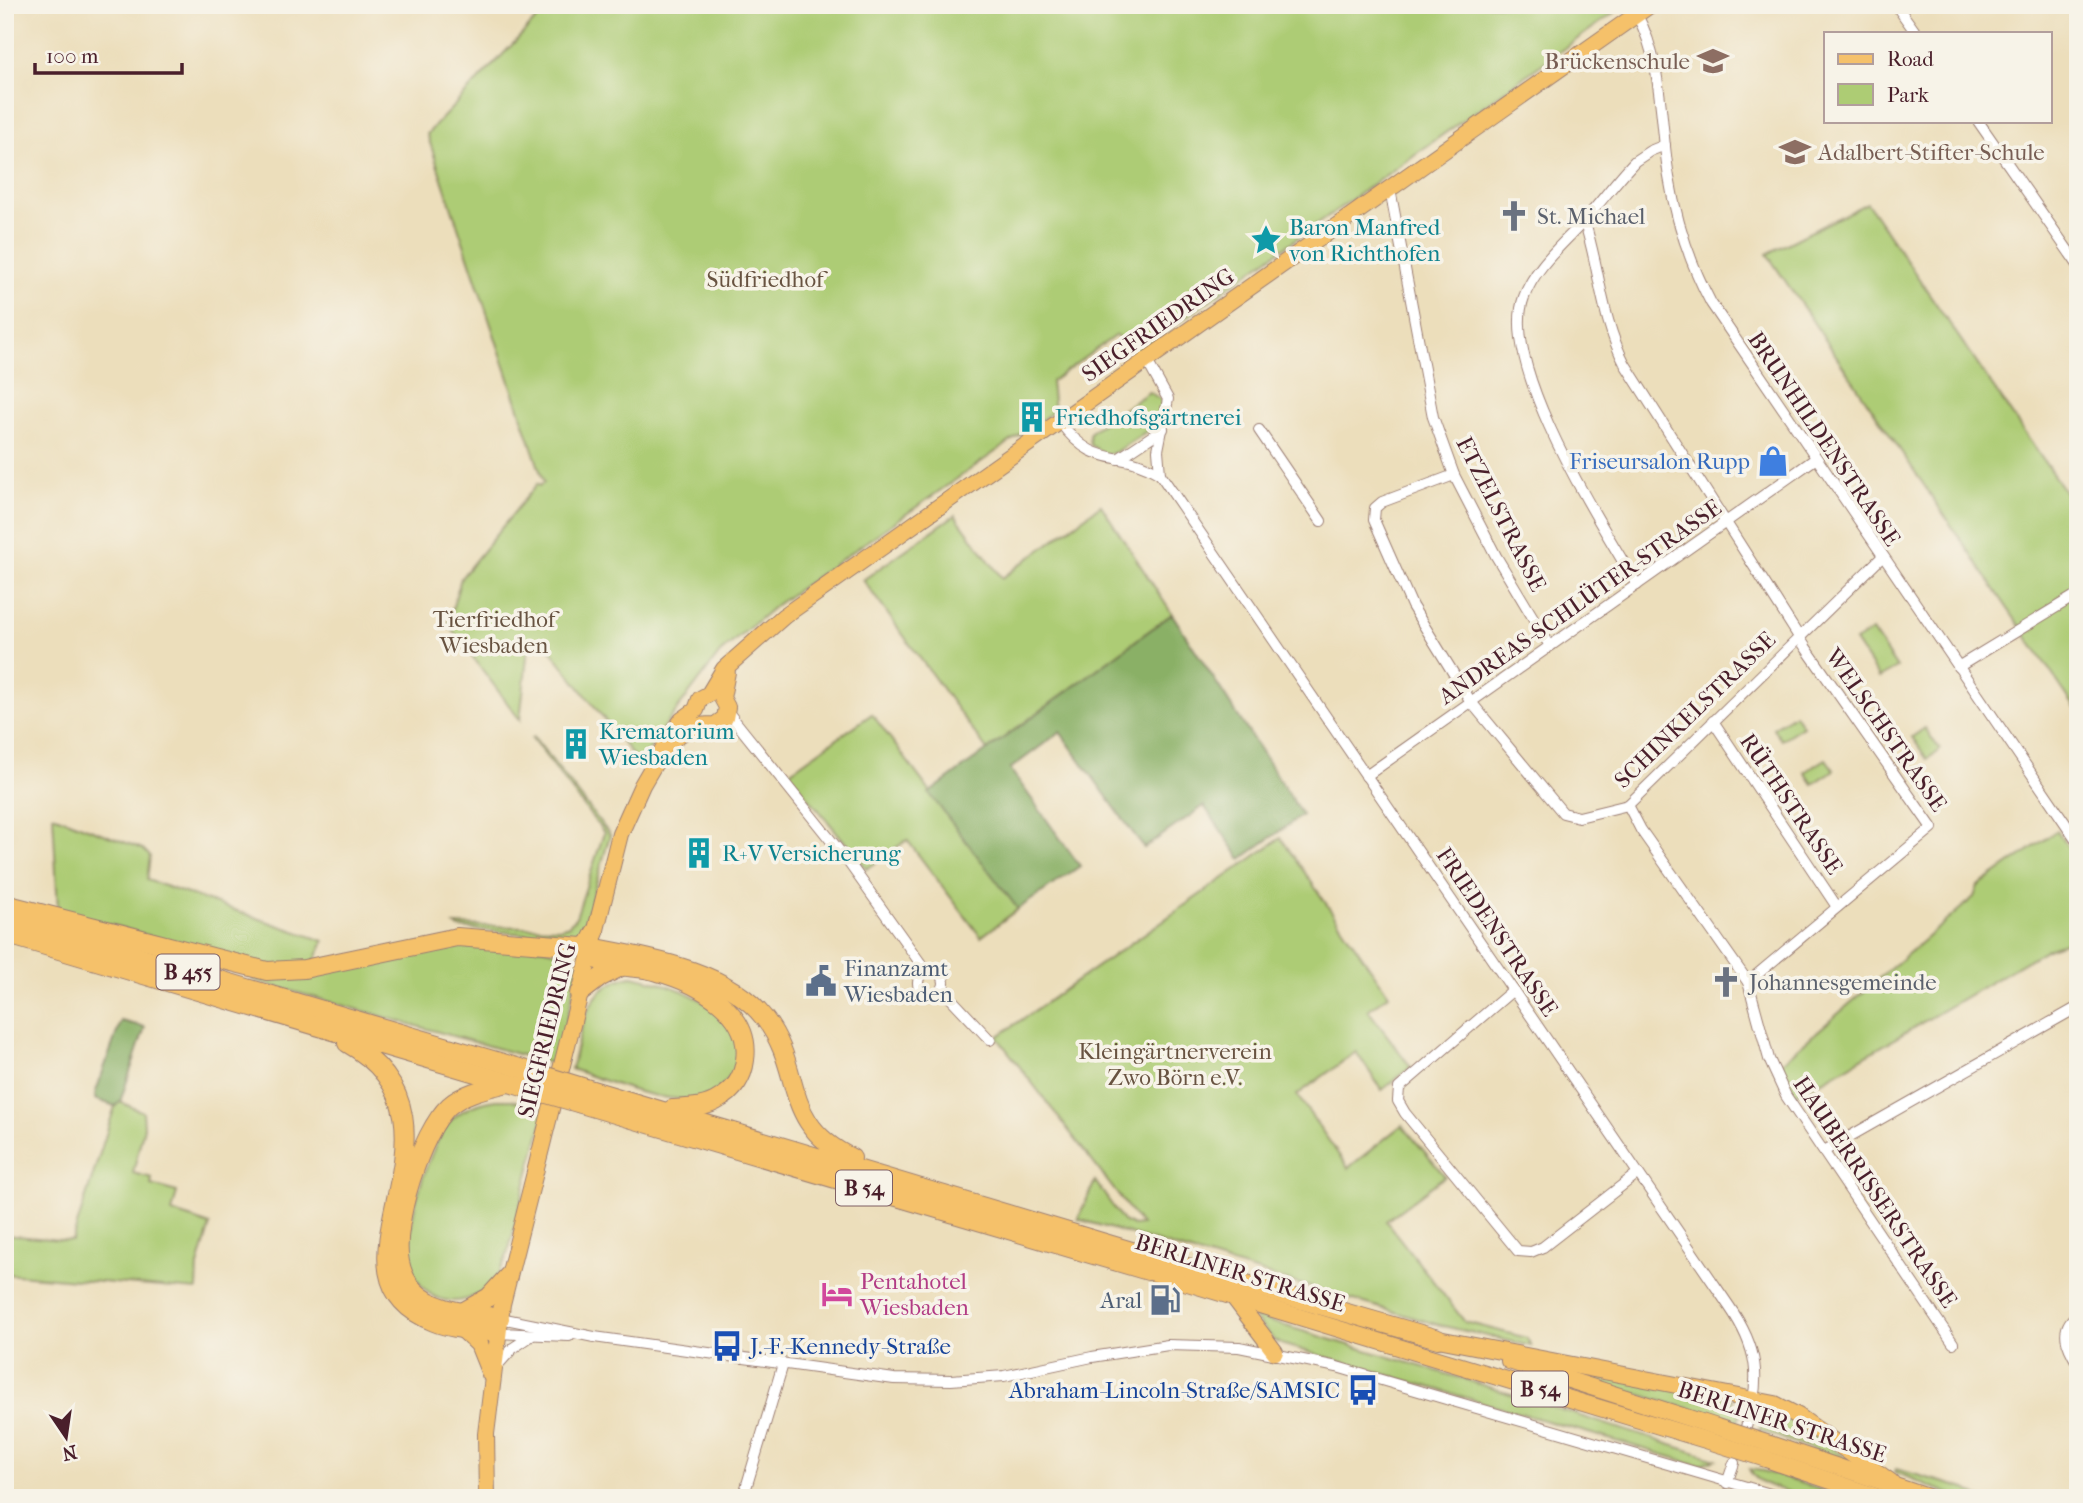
<svg xmlns="http://www.w3.org/2000/svg" width="2083" height="1503" font-family="'IM FELL French Canon',serif">
	<rect width="100%" height="100%" fill="#f7f3e8"/>
	<filter id="ink" filterUnits="userSpaceOnUse"><feTurbulence type="fractalNoise" baseFrequency=".0143" numOctaves="2"/><feDisplacementMap in="SourceGraphic" scale="14" xChannelSelector="R" yChannelSelector="G"/><feConvolveMatrix kernelMatrix="1 2 1 2 8 2 1 2 1" color-interpolation-filters="sRGB"/></filter>
	<filter id="wash" filterUnits="userSpaceOnUse"><feTurbulence type="fractalNoise" baseFrequency=".00686" numOctaves="4" result="noise"/><feDisplacementMap in="SourceGraphic" scale="28" xChannelSelector="R" yChannelSelector="G"/><feGaussianBlur stdDeviation="1.57" result="paint"/><feColorMatrix in="noise" values="0 0 0 0 0 0 0 0 0 0 0 0 0 0 0 0 0 1.4 0 .05"/><feComposite in="paint" operator="in"/></filter>
	<g filter="url(#wash)">
		<rect width="100%" height="100%" fill="#ecdebb"/>
		<g fill="#adcc74" stroke="#7c7650" stroke-width="2">
			<path d="M550,5H1625L1133,355L1116,335L1051,382L1054,411L776,605L720,653L658,735L640,765L542,639L528,648L520,720L448,624L461,578L537,484L539,486L544,483L427,134Z"/>
			<path d="M1867,203L2078,511V712L1767,254Z"/>
			<path d="M1149,392L1163,401L1159,422L1153,427L1114,453L1106,454L1090,445L1089,434L1094,429Z"/>
			<path d="M1101,505L1172,614L987,750L863,580L955,515L1002,578Z"/>
			<path d="M1872,631L1897,668L1879,678L1855,641Z"/>
			<path d="M872,714L1018,909L981,937L907,840L867,869L788,773Z"/>
			<path d="M1795,714L1803,726L1781,740L1773,728Z"/>
			<path d="M1925,728L1940,750L1927,759L1912,737Z"/>
			<path d="M534,737L610,835L580,939L459,928L455,925L559,928L569,925L576,917L604,833L532,738Z"/>
			<path d="M1826,759L1834,770L1813,784L1805,772Z"/>
			<path d="M53,815L143,849L150,856L147,880L324,941L313,965L259,967L58,910Z"/>
			<path d="M2057,831L2078,861L2076,939L2047,949L1826,1079L1794,1094L1776,1067L1974,897L1978,886Z"/>
			<path d="M1281,838L1389,995L1368,1010L1411,1067L1382,1090L1356,1052L1297,1095L1348,1168L1402,1125L1445,1176L1386,1221L1465,1322L1527,1338L1531,1346L1439,1325L1078,1219L1095,1181L1123,1221L1133,1226L1141,1225L997,1037Z"/>
			<path d="M457,943C486,945 559,941 579,964L557,1065L252,980L255,974Z"/>
			<path d="M632,976C664,982 700,994 724,1018C755,1048 731,1097 691,1099C651,1101 608,1081 571,1069C583,1028 584,985 632,976Z"/>
			<path d="M496,1100H512L546,1111C536,1145 527,1179 518,1213C513,1232 510,1252 501,1269C480,1311 423,1314 411,1264C403,1230 429,1142 453,1118C466,1107 480,1102 496,1100Z"/>
			<path d="M120,1102L143,1112L144,1127L133,1173L152,1178L151,1185L177,1192L172,1212L210,1225L198,1266L197,1290L5,1274V1235L72,1241L115,1106Z"/>
			<path d="M1252,1316L1460,1378L1716,1459L1699,1465L1284,1345L1276,1342Z"/>
			<path d="M1535,1364L1733,1399L1731,1407L1742,1410L1737,1423Z"/>
			<path d="M1771,1408L1857,1465L1759,1430Z"/>
			<path d="M1749,1469L1763,1471L1846,1498C1824,1498 1759,1493 1749,1469Z"/>
			<path d="M1896,1469L1966,1489L1982,1498H1959L1895,1472Z"/>
		</g>
		<g fill="#8ab066" stroke="#6a6848" stroke-width="2">
			<path d="M1172,614L1302,815L1241,859L1204,806L1144,848L1060,732L1010,769L1080,866L1018,909L929,793Z"/>
			<path d="M121,1021L145,1027L120,1102L115,1106L95,1099V1094Z"/>
		</g>
	</g>
	<g filter="url(#ink)">
		<g fill="none" stroke-linecap="round" stroke-linejoin="round">
			<defs>
				<g id="street">
					<path d="M1896,5L1916,33"/>
					<path d="M1637,15C1663,62 1660,124 1669,177C1676,221 1690,263 1711,303L2078,842"/>
					<path d="M1978,121L2078,265"/>
					<path d="M1390,189L1433,417L1454,475L1496,556L1550,646"/>
					<path d="M1584,220C1600,269 1601,318 1625,364L1806,648L1932,828L1748,982"/>
					<path d="M1147,361L1168,399L1158,450L1160,474"/>
					<path d="M1060,422C1097,472 1117,447 1160,474L1729,1306C1758,1348 1762,1379 1746,1427"/>
					<path d="M1259,430L1321,521"/>
					<path d="M1118,459L1163,429"/>
					<path d="M1454,475L1382,502L1375,508L1374,520L1412,606L1471,702L1563,813L1579,817L1628,805L1882,557"/>
					<path d="M1637,585C1602,525 1498,365 1524,297C1535,267 1562,245 1583,222C1601,202 1616,181 1635,161L1650,151L1665,145"/>
					<path d="M1958,667L2078,594"/>
					<path d="M727,711L849,863L926,971"/>
					<path d="M1713,721L1837,907"/>
					<path d="M1366,776L1815,459"/>
					<path d="M1628,805L1641,830L1748,982L1769,1059L1786,1096L1953,1343"/>
					<circle cx="931" cy="983" r="13"/>
					<path d="M942,989L990,1040"/>
					<path d="M1513,990L1399,1088L1398,1101L1405,1113L1518,1251L1531,1252L1543,1247L1638,1173"/>
					<path d="M1824,1151L2078,1007"/>
					<path d="M2078,1314C2058,1329 2067,1346 2078,1364"/>
					<path d="M500,1318L594,1337L894,1379L951,1380L1004,1376L1092,1357L1168,1345L1239,1347L1337,1367L1784,1498"/>
					<path d="M497,1333L569,1336"/>
					<path d="M495,1368L513,1348L531,1336"/>
					<path d="M1727,1483L1734,1463"/>
					<path d="M743,1498L783,1364"/>
				</g>
				<g id="primary">
					<path d="M671,741C688,727 695,725 715,725L725,718L727,707L722,698L727,672"/>
					<path d="M1148,1271L1712,1442"/>
					<path d="M1232,1295L1275,1352"/>
					<path d="M1438,1339L1775,1404L1798,1416L1891,1482"/>
					<path d="M1509,1361L1717,1427"/>
					<path d="M1770,1444L1931,1498"/>
					<path d="M1766,1459L1881,1498"/>
					<path d="M487,1498L486,1434L502,1304L620,834L642,785L670,737L682,720L696,710L700,699L709,694L724,669L784,616L1650,5"/>
				</g>
				<g id="highway">
					<path d="M5,904L267,971L304,969L457,937L583,947L589,944L595,932"/>
					<path d="M5,917L530,1071"/>
					<path d="M5,934L526,1088"/>
					<path d="M591,947C648,958 728,970 765,1019C805,1071 779,1123 852,1158"/>
					<path d="M591,948C593,954 594,958 600,961C617,969 640,966 658,972C698,983 752,1012 745,1060C743,1077 734,1091 719,1099C706,1108 688,1108 672,1109"/>
					<path d="M579,994L601,977L623,966"/>
					<path d="M347,1043C488,1123 310,1274 434,1322C454,1330 476,1330 497,1333"/>
					<path d="M586,1088L1152,1257L1438,1339"/>
					<path d="M581,1104L1148,1271"/>
					<path d="M464,1311L489,1297L508,1276"/>
					<path d="M500,1318C472,1313 434,1312 414,1290C407,1283 402,1272 400,1262C392,1225 421,1132 449,1106C465,1092 488,1088 508,1083"/>
					<path d="M463,1329L479,1344L491,1374"/>
				</g>
			</defs>
			<use href="#street" stroke="#9b7e73" stroke-width="12"/>
			<use href="#primary" stroke="#9b7e73" stroke-width="18"/>
			<use href="#highway" stroke="#9b7e73" stroke-width="20"/>
			<use href="#street" stroke="#fff" stroke-width="10"/>
			<use href="#primary" stroke="#f5c16b" stroke-width="16"/>
			<use href="#highway" stroke="#f5c16b" stroke-width="18"/>
			<defs>
				<g id="primary-bridge">
					<path d="M1717,1427L1770,1444"/>
					<path d="M1712,1442L1766,1459"/>
				</g>
				<g id="highway-bridge">
					<path d="M530,1071L586,1088"/>
					<path d="M526,1088L581,1104"/>
				</g>
			</defs>
			<use href="#primary-bridge" stroke="#9b7e73" stroke-width="18" stroke-linecap="butt"/>
			<use href="#highway-bridge" stroke="#9b7e73" stroke-width="20" stroke-linecap="butt"/>
			<use href="#primary-bridge" stroke="#f5c16b" stroke-width="16"/>
			<use href="#highway-bridge" stroke="#f5c16b" stroke-width="18"/>
		</g>
	</g>
	<defs>
		<symbol id="school-bare" viewBox="-9 -9 18 18"><path d="M0-5L7-2L0 1L-7-2ZM-4 1L0 2.5L4 1V4Q0 6-4 4Z" fill="#8d6e63" stroke="#f7f3e8" stroke-width="2.5" paint-order="stroke"/></symbol>
		<symbol id="church-bare" viewBox="-9 -9 18 18"><path d="M-1.2-6h2.4v3.5h3.3v2.4h-3.3V6h-2.4V-.1h-3.3v-2.4h3.3Z" fill="#6b7280" stroke="#f7f3e8" stroke-width="2.5" paint-order="stroke"/></symbol>
		<symbol id="sight-bare" viewBox="-9 -9 18 18"><path d="M0-6L1.8-2.2L6-1.7L2.9 1.2L3.7 5.4L0 3.3L-3.7 5.4L-2.9 1.2L-6-1.7L-1.8-2.2Z" fill="#0f9aa8" stroke="#f7f3e8" stroke-width="2.5" paint-order="stroke"/></symbol>
		<symbol id="building-bare" viewBox="-9 -9 18 18"><path d="M-4-6H4V6H1V3H-1V6H-4ZM-2.5-4.3h1.7v1.8h-1.7ZM.8-4.3h1.7v1.8H.8ZM-2.5-1h1.7V.8h-1.7ZM.8-1h1.7V.8H.8Z" fill="#0f9aa8" stroke="#f7f3e8" stroke-width="2.5" paint-order="stroke"/></symbol>
		<symbol id="shop-bare" viewBox="-9 -9 18 18"><path d="M-5-2.5h2.3a2.7 3.5 0 0 1 5.4 0H5L5.5 6h-11ZM-1.5-2.5h3a1.5 2.3 0 0 0-3 0Z" fill="#3f7fe0" stroke="#f7f3e8" stroke-width="2.5" paint-order="stroke"/></symbol>
		<symbol id="civic-bare" viewBox="-9 -9 18 18"><path d="M-.6-6.5H3V-4.5H.6V-3L4-1V1h2V6H-6V1h2V-1L-.6-3ZM-1.2 2.5V6h2.4V2.5Z" fill="#5c6f8a" stroke="#f7f3e8" stroke-width="2.5" paint-order="stroke"/></symbol>
		<symbol id="hotel-bare" viewBox="-9 -9 18 18"><path d="M-6-4.5h1.5V1H6V5H4.5V3h-9V5H-6ZM-4 0a1.8 1.8 0 1 1 3.6 0ZM.5 0V-2.5h3Q6-2.5 6 0Z" fill="#d1479c" stroke="#f7f3e8" stroke-width="2.5" paint-order="stroke"/></symbol>
		<symbol id="fuel-bare" viewBox="-9 -9 18 18"><path d="M-5.5-6h7V0h2V4h1.3V-2.5L3-4.5l.8-.8L6-3V5H2.5V1h-1V6h-7ZM-4.2-4.7v3.2H.2V-4.7Z" fill="#5c6f8a" stroke="#f7f3e8" stroke-width="2.5" paint-order="stroke"/></symbol>
		<symbol id="bus-bare" viewBox="-9 -9 18 18"><path d="M-5-6H5V4H4V6H2V4H-2V6H-4V4H-5ZM-3.5-4V0h7V-4ZM-3.5 1.2v1.5H-2V1.2ZM2 1.2v1.5H3.5V1.2Z" fill="#1a4fb4" stroke="#f7f3e8" stroke-width="2.5" paint-order="stroke"/></symbol>
	</defs>
	<g fill-rule="evenodd">
		<use href="#school-bare" x="1691" y="39" width="44" height="44"/>
		<use href="#school-bare" x="1773" y="130" width="44" height="44"/>
		<use href="#church-bare" x="1492" y="194" width="44" height="44"/>
		<use href="#sight-bare" x="1244" y="218" width="44" height="44"/>
		<use href="#building-bare" x="1010" y="395" width="44" height="44"/>
		<use href="#shop-bare" x="1751" y="439" width="44" height="44"/>
		<use href="#building-bare" x="554" y="722" width="44" height="44"/>
		<use href="#building-bare" x="677" y="831" width="44" height="44"/>
		<use href="#civic-bare" x="799" y="959" width="44" height="44"/>
		<use href="#church-bare" x="1704" y="960" width="44" height="44"/>
		<use href="#hotel-bare" x="815" y="1272" width="44" height="44"/>
		<use href="#fuel-bare" x="1143" y="1278" width="44" height="44"/>
		<use href="#bus-bare" x="705" y="1324" width="44" height="44"/>
		<use href="#bus-bare" x="1341" y="1368" width="44" height="44"/>
	</g>
	<g text-anchor="middle" dominant-baseline="central" stroke-width="7" stroke-linejoin="round" paint-order="stroke">
		<g fill="#f7f3e8" stroke="#7e5f64" stroke-width="2">
			<rect x="156.5" y="954.5" width="63" height="35" rx="5"/>
			<rect x="836" y="1170.5" width="56" height="35" rx="5"/>
			<rect x="1512" y="1371.5" width="56" height="35" rx="5"/>
		</g>
		<g font-size="21" font-weight="bold" fill="#4a1f2b">
			<text x="188" y="972">B 455</text>
			<text x="864" y="1188">B 54</text>
			<text x="1540" y="1389">B 54</text>
		</g>
		<g font-size="23" fill="#785e54" stroke="#f7f3e8" text-anchor="end">
			<text x="1690" y="61">Brückenschule</text>
			<text x="1818" y="152" text-anchor="start">Adalbert-Stifter-Schule</text>
		</g>
		<g font-size="23" fill="#5b616d" stroke="#f7f3e8" text-anchor="start">
			<text x="1537" y="216">St. Michael</text>
			<text x="1749" y="982">Johannesgemeinde</text>
		</g>
		<g font-size="23" fill="#0d838f" stroke="#f7f3e8" text-anchor="start">
			<text x="1289" y="227">Baron Manfred<tspan x="1289" dy="26">von Richthofen</tspan></text>
			<text x="1055" y="417">Friedhofsgärtnerei</text>
			<text x="599" y="731">Krematorium<tspan x="599" dy="26">Wiesbaden</tspan></text>
			<text x="722" y="853">R+V Versicherung</text>
		</g>
		<g font-size="23" fill="#685341" stroke="#f7f3e8">
			<text x="765" y="279">Südfriedhof</text>
			<text x="494" y="619">Tierfriedhof<tspan x="494" dy="26">Wiesbaden</tspan></text>
			<text x="1175" y="1051">Kleingärtnerverein<tspan x="1175" dy="26">Zwo Börn e.V.</tspan></text>
		</g>
		<g font-size="23" fill="#4a1f2b" stroke="#f7f3e8">
			<text transform="translate(1158 325) rotate(-35)">SIEGFRIEDRING</text>
			<text transform="translate(1824 439) rotate(56)">BRUNHILDENSTRASSE</text>
			<text transform="translate(1501 514) rotate(63)">ETZELSTRASSE</text>
			<text transform="translate(1580 602) rotate(-35)">ANDREAS-SCHLÜTER-STRASSE</text>
			<text transform="translate(1695 710) rotate(-44)">SCHINKELSTRASSE</text>
			<text transform="translate(1886 730) rotate(55)">WELSCHSTRASSE</text>
			<text transform="translate(1791 804) rotate(56)">RÜTHSTRASSE</text>
			<text transform="translate(1497 932) rotate(56)">FRIEDENSTRASSE</text>
			<text transform="translate(547 1030) rotate(-76)">SIEGFRIEDRING</text>
			<text transform="translate(1875 1192) rotate(56)">HAUBERRISSERSTRASSE</text>
			<text transform="translate(1240 1273) rotate(17)">BERLINER STRASSE</text>
			<text transform="translate(1782 1422) rotate(18)">BERLINER STRASSE</text>
		</g>
		<g font-size="23" fill="#366cbe" stroke="#f7f3e8" text-anchor="end">
			<text x="1750" y="461">Friseursalon Rupp</text>
		</g>
		<g font-size="23" fill="#4e5e75" stroke="#f7f3e8" text-anchor="start">
			<text x="844" y="968">Finanzamt<tspan x="844" dy="26">Wiesbaden</tspan></text>
			<text x="1142" y="1300" text-anchor="end">Aral</text>
		</g>
		<g font-size="23" fill="#b23c85" stroke="#f7f3e8" text-anchor="start">
			<text x="860" y="1281">Pentahotel<tspan x="860" dy="26">Wiesbaden</tspan></text>
		</g>
		<g font-size="23" fill="#164399" stroke="#f7f3e8" text-anchor="start">
			<text x="750" y="1346">J.-F.-Kennedy-Straße</text>
			<text x="1340" y="1390" text-anchor="end">Abraham-Lincoln-Straße/SAMSIC</text>
		</g>
	</g>
	<rect width="2083" height="1503" fill="none" stroke="#f7f3e8" stroke-width="28"/>
	<rect x="1824" y="32" width="228" height="91" fill="#f7f3e8" stroke="#b29e9c" stroke-width="2"/>
	<rect x="1838" y="54" width="35" height="10" fill="#f5c16b" stroke="#b29e9c" stroke-width="2"/>
	<text x="1887" y="66" font-size="21" fill="#4a1f2b">Road</text>
	<rect x="1838" y="84" width="35" height="21" fill="#adcc74" stroke="#b29e9c" stroke-width="2"/>
	<text x="1887" y="102" font-size="21" fill="#4a1f2b">Park</text>
	<g transform="translate(66 1437) rotate(167)" stroke="#f7f3e8" stroke-width="5" paint-order="stroke">
	<path d="M0-5L12 26L0 18L-12 26Z" fill="#4a1f2b"/>
	<text y="-10" font-size="19" font-weight="bold" text-anchor="middle" fill="#4a1f2b">N</text>
	</g>
	<path d="M35 63v10h147v-10" fill="none" stroke="#4a1f2b" stroke-width="3.5"/>
	<text x="46" y="63" font-size="21" fill="#4a1f2b" stroke="#f7f3e8" stroke-width="5" paint-order="stroke">100 m</text>
</svg>
